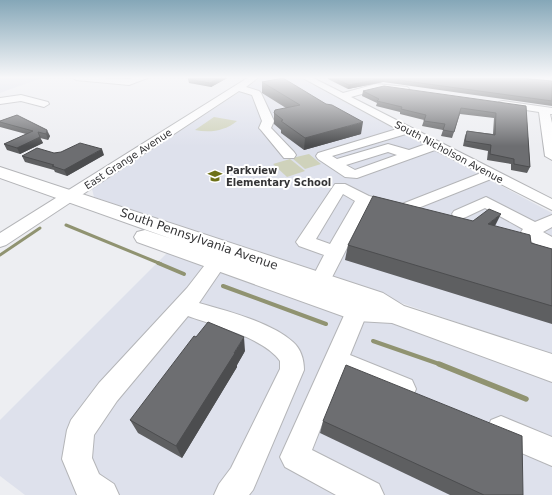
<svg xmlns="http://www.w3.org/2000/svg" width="552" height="495" font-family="'DejaVu Sans',sans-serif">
	<rect width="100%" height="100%" fill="#edeef2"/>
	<g fill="#dee1ec">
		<path d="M0,77H44L0,93Z"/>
		<path d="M262,77H298L552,213V355L94,197L92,189L96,186Z"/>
		<path d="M173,247L552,367V495H25L0,476V420Z"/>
	</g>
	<g fill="#cfd2bb">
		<path d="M214,117L237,121C225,131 210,133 195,130Z"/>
		<path d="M309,154L321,164L305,169L292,158Z"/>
		<path d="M290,159L305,171L287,177L273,164Z"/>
	</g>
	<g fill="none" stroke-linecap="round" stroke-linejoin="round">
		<g stroke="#909371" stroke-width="3">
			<path d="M66,225L161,264"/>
			<path d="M0,255L40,228"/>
		</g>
		<g stroke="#909371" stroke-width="4">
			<path d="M158,263L184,274"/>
			<path d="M223,286L326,324"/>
			<path d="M373,341L442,365"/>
		</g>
		<path stroke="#909371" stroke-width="5.5" d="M439,364L526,399"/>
		<defs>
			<g id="minor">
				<path d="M72,77L129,79L137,77H150L129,85L76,80Z"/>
				<path d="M249,77H259L246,87L259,91L261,93L274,121L271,128L294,152L296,155L294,158H284L261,130L259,128L262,121L252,95L239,91L6,245L0,247V233Z"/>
				<path d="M301,77H311L343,93L376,84L407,87L409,89L404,92L376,90L351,97L552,199V210L491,179L403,214L369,205L327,287L320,289L313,287L310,282L324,255L299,246L296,242L335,184H345L369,196L402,204L481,173L435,150L357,178L345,177L318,159L316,156L318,153L397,129ZM406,134L426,144L409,150L388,144L337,159L332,156ZM388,152L397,155L355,170L346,165ZM343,194L355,201L330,244L316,239Z"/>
				<path d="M515,77L552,78V84L519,80Z"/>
				<path d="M21,95L48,102L49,104L44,107L21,101L0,104V98Z"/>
				<path d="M503,101L552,108V114H550L552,123V160L545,156L539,112L499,106L498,104L499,102Z"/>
				<path d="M486,197L535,222L552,215V227L543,232L552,237V251C542,248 527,241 521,232L523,229L485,208L466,217L460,219L454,217L452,214L454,211Z"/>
				<path d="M218,255L225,257L227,262L199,303C227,311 271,322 293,342C301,349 304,360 304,370L253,490L249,495H214L219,484L231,468L280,369V361C264,338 213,325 188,316L117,401L94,435L92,458L99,474L114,484L119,495H77L62,459L67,430L71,420L99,383L187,288L211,257Z"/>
				<path d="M357,302L365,305L368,311L350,355L412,380L416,389L412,398L403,401L342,374L312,450L379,484L384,495H336L285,467L280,457L346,311L349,305Z"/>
				<path d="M501,416L552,437V466L491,440L487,430L491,420Z"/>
			</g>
			<path id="major" d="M0,167L383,293L404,306L552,354V382L392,323L357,321L348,318L137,242L134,237L137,232L145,230L172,239L0,178Z"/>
		</defs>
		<use href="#minor" stroke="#b4b5b8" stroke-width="2"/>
		<use href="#major" stroke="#b4b5b8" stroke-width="2"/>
		<use href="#minor" fill="#fff" fill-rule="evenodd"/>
		<use href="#major" fill="#fff" fill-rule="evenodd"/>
	</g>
	<g fill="#5e5f61">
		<path d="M229,77L211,87L189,83L188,79Z"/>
		<path d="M328,77H519L520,78L552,81V106L383,82L348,89L328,79Z"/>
		<path d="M262,82L361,134L304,150L281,133V130L274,124V113L286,108L262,93Z"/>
		<path d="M363,91L526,106L530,167L527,173L511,170V164L487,160L488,151L463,146L465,136L467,131L493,134L494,118L460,114L452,138L441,136L443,130L422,126L424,120L400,114V112L376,106L377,103L362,96Z"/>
		<path d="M17,115L50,136L48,140L40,138L43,143L20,154L7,150L4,144L26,134L0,127V121Z"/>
		<path d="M54,153L104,155L67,176L55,172L54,170L25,162L22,156Z"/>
		<path d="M495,226L531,243L552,249V324L345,260L348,245Z"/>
		<path d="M245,351L237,365V367L182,458L138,433L130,420Z"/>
		<path d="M323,421L523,495H450L320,433Z"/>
	</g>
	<g fill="#4c4d4f">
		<path d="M221,77H229L211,87L210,83Z"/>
		<path d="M384,78L383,82L348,89L349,85Z"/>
		<path d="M363,122L361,134L304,150L305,138Z"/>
		<path d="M47,130L50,136L48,140L46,134Z"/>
		<path d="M40,137L43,143L20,154L17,148Z"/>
		<path d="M102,149L104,155L67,176L64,170Z"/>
		<path d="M501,214L494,228L488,224Z"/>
		<path d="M244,337L245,351L237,365V367L182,458L176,446Z"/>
	</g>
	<g fill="#6d6e71" stroke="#4c4d4f">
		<path d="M192,77H221L210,83L188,79Z"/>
		<path d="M332,77H519L520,78L552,81V101L384,78L349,85Z"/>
		<path d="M283,78L326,104L332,105L363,122L305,138L281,121L283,120L274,113L275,110L300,105L262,82Z"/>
		<path d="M384,86L526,106L530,167L514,164V159L490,154L491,145L465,141L467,131L495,135L496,113L461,108L454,132L443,130L445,124L424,121L426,115L401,109L402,107L377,101L379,99L363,91Z"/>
		<path d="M17,115L47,130L46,134L38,132L40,137L17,148L4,144L33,131L0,122V121Z"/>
		<path d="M80,143L102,149L64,170L52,166L54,165L22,156L37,148L54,153L61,152Z"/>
		<path d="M373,196L473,221L489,209L501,214L488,224L530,235L531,243L552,249V306L348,245Z"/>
		<path d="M208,322L244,337L234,353H235L176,446L130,420L194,336L196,337Z"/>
		<path d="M346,365L522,436L523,495H484L323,421Z"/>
	</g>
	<linearGradient id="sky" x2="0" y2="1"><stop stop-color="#85a7b8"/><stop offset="0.53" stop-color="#f7f7f9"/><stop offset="1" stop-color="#f7f7f9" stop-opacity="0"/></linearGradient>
	<rect width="552" height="146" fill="url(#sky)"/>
	<defs>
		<symbol id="school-bare" viewBox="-9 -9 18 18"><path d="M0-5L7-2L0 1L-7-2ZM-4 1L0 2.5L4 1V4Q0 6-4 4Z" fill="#6d7117" stroke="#fff" stroke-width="2.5" paint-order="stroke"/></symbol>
	</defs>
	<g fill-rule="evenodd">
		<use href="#school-bare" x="205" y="166" width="20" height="20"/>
	</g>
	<g text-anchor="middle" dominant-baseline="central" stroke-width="4" stroke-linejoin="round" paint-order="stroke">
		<g font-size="10" fill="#343436" stroke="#fff">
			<text transform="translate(449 152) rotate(28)">South Nicholson Avenue</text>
			<text transform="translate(128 159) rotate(-33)">East Grange Avenue</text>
		</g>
		<g font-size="10" font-weight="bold" fill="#343436" stroke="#fff" text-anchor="start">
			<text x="226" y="170">Parkview<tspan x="226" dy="12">Elementary School</tspan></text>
		</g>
		<g font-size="12" fill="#343436" stroke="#fff">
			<text transform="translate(199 239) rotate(19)">South Pennsylvania Avenue</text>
		</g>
	</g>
</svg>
